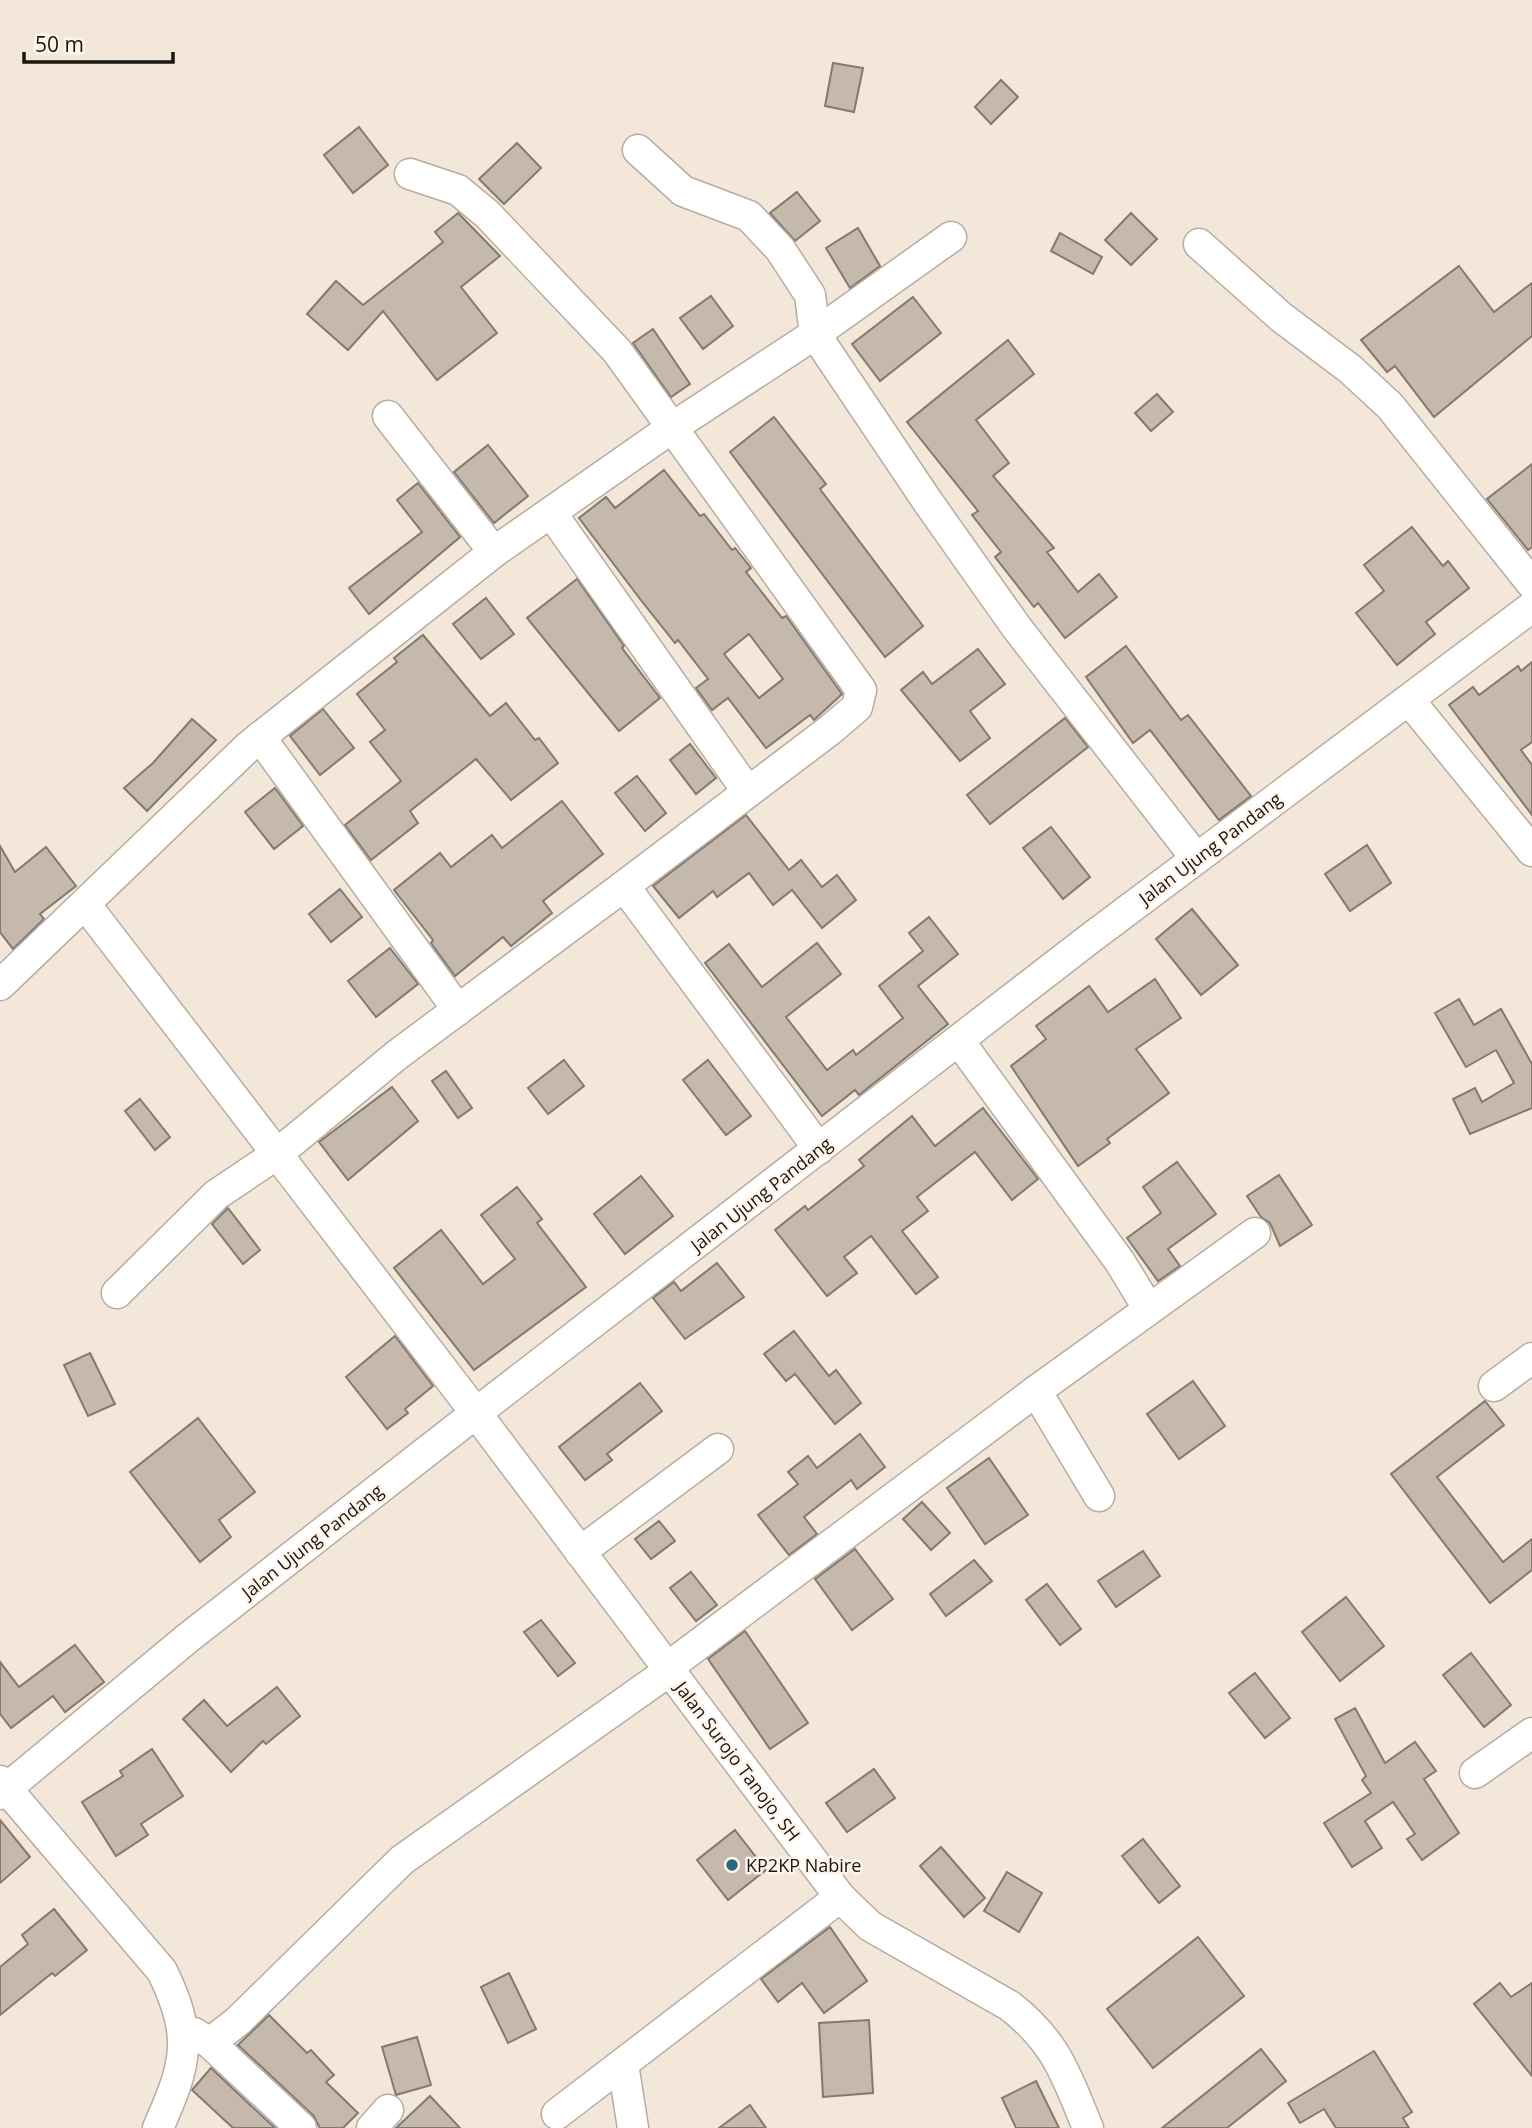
<svg xmlns="http://www.w3.org/2000/svg" width="1532" height="2128" font-family="'Open Sans',sans-serif">
	<rect width="100%" height="100%" fill="#f3e7da"/>
	<g fill="#c5b9ad" stroke="#83796e" stroke-width="2" fill-rule="evenodd">
		<path d="M833,63L863,68L854,112L825,106Z"/>
		<path d="M1001,80L1018,97L991,124L975,107Z"/>
		<path d="M359,127L388,165L353,193L324,155Z"/>
		<path d="M517,143L541,168L504,204L479,179Z"/>
		<path d="M797,192L820,221L795,241L770,213Z"/>
		<path d="M458,213L500,256L461,287L497,333L437,380L383,311L348,350L307,314L336,281L363,305L443,242L435,232Z"/>
		<path d="M1131,213L1157,239L1131,265L1105,240Z"/>
		<path d="M858,228L880,266L850,288L826,248Z"/>
		<path d="M1060,233L1102,257L1093,274L1051,251Z"/>
		<path d="M1459,266L1494,312L1532,283V336L1434,417L1395,366L1387,372L1361,340Z"/>
		<path d="M711,296L733,326L703,349L680,318Z"/>
		<path d="M913,297L941,333L880,381L852,344Z"/>
		<path d="M653,329L690,384L671,397L633,343Z"/>
		<path d="M1008,340L1034,374L976,420L1009,463L993,476L1054,548L1047,552L1078,592L1099,574L1117,597L1065,638L1038,603L1034,607L995,557L1001,552L972,515L978,511L907,422Z"/>
		<path d="M1157,394L1173,412L1151,431L1135,413Z"/>
		<path d="M774,417L826,484L820,489L923,626L885,657L730,452Z"/>
		<path d="M488,445L528,496L494,523L454,472Z"/>
		<path d="M1532,464V547L1528,550L1487,499Z"/>
		<path d="M664,470L700,516L704,514L732,550L735,548L751,568L746,572L782,618L786,616L842,694L814,720L810,715L766,748L728,698L712,710L696,688L708,679L678,640L675,643L640,599L579,518L606,497L615,508ZM749,634L783,679L759,698L724,654Z"/>
		<path d="M418,483L460,537L369,614L349,588L422,532L397,500Z"/>
		<path d="M1412,527L1443,566L1448,561L1469,588L1426,622L1435,634L1397,665L1356,613L1384,591L1364,565Z"/>
		<path d="M577,579L624,646L622,648L660,698L619,731L527,618Z"/>
		<path d="M486,598L514,634L481,659L453,624Z"/>
		<path d="M423,635L490,716L506,703L535,740L539,738L558,763L511,800L476,759L410,811L418,823L371,860L345,825L401,781L370,742L385,730L357,694L397,662L394,658Z"/>
		<path d="M1126,646L1181,720L1188,715L1251,796L1219,820L1150,730L1133,743L1086,677Z"/>
		<path d="M978,649L1005,684L970,711L990,738L960,761L901,690L923,672L932,684Z"/>
		<path d="M1532,662V742L1521,750L1532,765V815L1449,705L1473,687L1479,695L1518,666L1521,671Z"/>
		<path d="M323,709L354,748L320,775L290,736Z"/>
		<path d="M1065,718L1088,747L990,824L967,795Z"/>
		<path d="M192,719L216,740L147,811L124,788L153,763Z"/>
		<path d="M690,744L716,778L696,794L670,760Z"/>
		<path d="M637,776L666,813L645,831L615,793Z"/>
		<path d="M275,788L303,826L274,849L245,812Z"/>
		<path d="M562,801L603,854L543,901L552,913L511,946L503,937L455,976L431,943L433,940L394,890L440,853L451,867L492,835L502,848Z"/>
		<path d="M746,815L789,870L801,860L822,887L837,875L856,900L822,928L792,890L773,905L749,873L717,897L713,891L679,918L653,886Z"/>
		<path d="M1051,827L1090,877L1063,899L1023,848Z"/>
		<path d="M1367,845L1391,883L1350,911L1325,874Z"/>
		<path d="M0,846L15,872L46,847L76,886L40,914L44,919L13,949L0,932Z"/>
		<path d="M340,889L362,917L331,942L309,914Z"/>
		<path d="M1192,909L1238,965L1201,995L1156,939Z"/>
		<path d="M929,917L958,954L918,986L948,1024L859,1095L855,1090L822,1116L705,963L729,944L762,987L817,943L841,974L786,1017L827,1070L853,1050L856,1055L903,1018L879,986L923,951L909,933Z"/>
		<path d="M390,948L418,984L376,1017L348,981Z"/>
		<path d="M1155,979L1181,1018L1136,1049L1169,1093L1107,1139L1110,1143L1078,1166L1011,1066L1046,1039L1036,1026L1089,986L1108,1012Z"/>
		<path d="M1459,999L1474,1025L1501,1009L1532,1064V1108L1470,1134L1453,1099L1475,1088L1482,1102L1514,1083L1496,1050L1466,1067L1435,1013Z"/>
		<path d="M564,1060L584,1086L548,1114L528,1088Z"/>
		<path d="M708,1060L751,1116L726,1135L683,1080Z"/>
		<path d="M446,1071L472,1108L458,1118L432,1081Z"/>
		<path d="M392,1087L418,1121L348,1180L319,1142Z"/>
		<path d="M140,1099L170,1137L155,1150L125,1111Z"/>
		<path d="M983,1108L1038,1179L1012,1200L975,1152L917,1197L928,1211L902,1231L938,1277L916,1294L871,1236L844,1257L857,1273L827,1296L775,1230L805,1206L808,1210L864,1166L859,1160L912,1116L935,1146Z"/>
		<path d="M1177,1162L1216,1214L1168,1249L1180,1266L1158,1281L1127,1238L1161,1213L1143,1187Z"/>
		<path d="M1279,1175L1312,1225L1280,1246L1270,1223L1261,1217L1247,1196Z"/>
		<path d="M641,1176L673,1216L625,1254L594,1214Z"/>
		<path d="M517,1187L542,1219L537,1223L586,1287L474,1370L394,1268L441,1230L483,1284L515,1259L481,1215Z"/>
		<path d="M228,1208L260,1250L243,1264L212,1224Z"/>
		<path d="M717,1263L744,1297L685,1339L653,1298L674,1282L681,1291Z"/>
		<path d="M794,1331L829,1376L836,1370L861,1403L835,1424L795,1374L786,1381L764,1354Z"/>
		<path d="M395,1336L433,1386L405,1409L408,1413L387,1429L346,1377Z"/>
		<path d="M90,1353L115,1404L88,1416L64,1365Z"/>
		<path d="M1193,1381L1225,1426L1179,1459L1147,1414Z"/>
		<path d="M640,1383L662,1411L607,1454L612,1460L585,1480L559,1447Z"/>
		<path d="M1485,1401L1504,1425L1437,1477L1503,1562L1532,1539V1570L1490,1603L1391,1474Z"/>
		<path d="M198,1418L255,1492L219,1520L231,1537L200,1562L130,1472Z"/>
		<path d="M860,1434L885,1467L857,1489L851,1480L804,1517L817,1534L789,1555L758,1515L798,1484L788,1472L808,1456L817,1468Z"/>
		<path d="M989,1458L1028,1515L985,1544L947,1488Z"/>
		<path d="M922,1502L950,1533L931,1550L903,1519Z"/>
		<path d="M659,1521L675,1541L651,1559L635,1539Z"/>
		<path d="M855,1549L893,1599L852,1630L815,1579Z"/>
		<path d="M1143,1551L1160,1576L1116,1607L1098,1581Z"/>
		<path d="M974,1560L992,1581L946,1616L930,1594Z"/>
		<path d="M691,1572L717,1605L696,1621L670,1588Z"/>
		<path d="M1047,1584L1081,1629L1060,1645L1026,1600Z"/>
		<path d="M1346,1597L1384,1646L1340,1681L1302,1632Z"/>
		<path d="M541,1620L575,1663L558,1676L524,1632Z"/>
		<path d="M745,1631L808,1723L770,1749L708,1659Z"/>
		<path d="M75,1645L104,1682L65,1712L53,1696L11,1728L0,1714V1662L19,1687Z"/>
		<path d="M1471,1653L1511,1705L1484,1727L1443,1675Z"/>
		<path d="M1255,1673L1290,1718L1265,1738L1229,1693Z"/>
		<path d="M277,1687L300,1716L266,1744L263,1741L231,1772L183,1719L204,1700L227,1726Z"/>
		<path d="M1355,1708L1385,1763L1415,1742L1436,1771L1424,1779L1459,1833L1422,1860L1407,1839L1415,1834L1393,1802L1365,1821L1382,1848L1352,1867L1324,1823L1371,1793L1362,1780L1366,1776L1335,1719Z"/>
		<path d="M152,1749L183,1796L141,1824L148,1835L116,1856L82,1802L123,1776L120,1771Z"/>
		<path d="M874,1769L895,1798L847,1832L826,1803Z"/>
		<path d="M0,1820L30,1857L0,1883Z"/>
		<path d="M735,1830L766,1870L728,1900L697,1860Z"/>
		<path d="M1143,1839L1180,1886L1159,1903L1122,1856Z"/>
		<path d="M941,1847L985,1898L964,1917L920,1866Z"/>
		<path d="M1007,1872L1042,1893L1019,1932L984,1911Z"/>
		<path d="M54,1909L87,1950L55,1976L52,1973L0,2015V1967L28,1944L22,1935Z"/>
		<path d="M830,1927L867,1981L824,2013L802,1983L778,2002L761,1979Z"/>
		<path d="M1198,1937L1244,1996L1153,2068L1107,2009Z"/>
		<path d="M509,1973L536,2029L508,2043L481,1987Z"/>
		<path d="M1500,1983L1511,1997L1532,1983V2076L1474,2004Z"/>
		<path d="M269,2015L307,2053L311,2050L334,2075L326,2082L358,2113L343,2128H320L313,2115L238,2045Z"/>
		<path d="M869,2020L873,2093L823,2097L819,2023Z"/>
		<path d="M417,2037L431,2085L396,2095L382,2047Z"/>
		<path d="M1261,2049L1286,2081L1227,2128H1162Z"/>
		<path d="M1374,2051L1412,2112L1403,2118L1409,2128H1336L1324,2109L1300,2123L1288,2103Z"/>
		<path d="M211,2068L247,2102L275,2128H233L192,2090Z"/>
		<path d="M1036,2081L1059,2128H1016L1002,2098Z"/>
		<path d="M430,2096L460,2128H396Z"/>
		<path d="M750,2105L766,2128H719Z"/>
	</g>
	<g fill="none" stroke-linecap="round" stroke-linejoin="round">
		<defs>
			<g id="minor">
				<path d="M638,150L683,191L749,216L780,249L810,295L815,334L928,502L1017,628L1196,858"/>
				<path d="M410,174L458,190L487,214L617,351L861,690L857,707L830,730L624,886L819,1149"/>
				<path d="M1199,244L1281,317L1350,369L1390,406L1532,584"/>
				<path d="M388,416L494,552"/>
				<path d="M552,514L748,792"/>
				<path d="M1409,700L1532,851"/>
				<path d="M260,737L458,1010"/>
				<path d="M85,904L476,1413L840,1897L870,1926L1010,2006C1057,2043 1066,2075 1088,2128"/>
				<path d="M0,985L249,746L494,552L673,427L815,334L951,237"/>
				<path d="M959,1041L1120,1262L1148,1308"/>
				<path d="M117,1293L216,1195L277,1154L397,1055L624,886"/>
				<path d="M1494,1386L1532,1358"/>
				<path d="M1036,1391L1099,1496"/>
				<path d="M580,1552L718,1449"/>
				<path d="M667,1668L1036,1391L1255,1233"/>
				<path d="M1475,1773L1532,1733"/>
				<path d="M0,1781L162,1971C194,2037 187,2063 158,2128"/>
				<path d="M0,1794L189,1637L476,1413L1088,940L1532,607"/>
				<path d="M194,2033L210,2043L301,2128"/>
				<path d="M210,2043L238,2021L402,1860L669,1671"/>
				<path d="M623,2064L633,2128"/>
				<path d="M557,2114L840,1897"/>
				<path d="M372,2128L388,2110"/>
			</g>
		</defs>
		<use href="#minor" stroke="#b8aca1" stroke-width="33"/>
		<use href="#minor" stroke="#fff" stroke-width="30"/>
	</g>
	<circle fill="#266a7b" stroke="#fef4ea" stroke-width="2.5" cx="732" cy="1865" r="7"/>
	<g text-anchor="middle" dominant-baseline="central" stroke-width="5" stroke-linejoin="round" paint-order="stroke">
		<g font-size="18" fill="#191511" stroke="#fef4ea">
			<text transform="translate(1210 848) rotate(-37)">Jalan Ujung Pandang</text>
			<text transform="translate(761 1194) rotate(-38)">Jalan Ujung Pandang</text>
			<text transform="translate(312 1541) rotate(-38)">Jalan Ujung Pandang</text>
			<text transform="translate(738 1761) rotate(53)">Jalan Surojo Tanojo, SH</text>
		</g>
		<g font-size="18" fill="#191511" stroke="#fef4ea" text-anchor="start">
			<text x="746" y="1865">KP2KP Nabire</text>
		</g>
	</g>
	<path d="M24 52v10h149v-10" fill="none" stroke="#191511" stroke-width="3.5"/>
	<text x="35" y="52" font-size="21" fill="#191511" stroke="#fef4ea" stroke-width="5" paint-order="stroke">50 m</text>
</svg>
